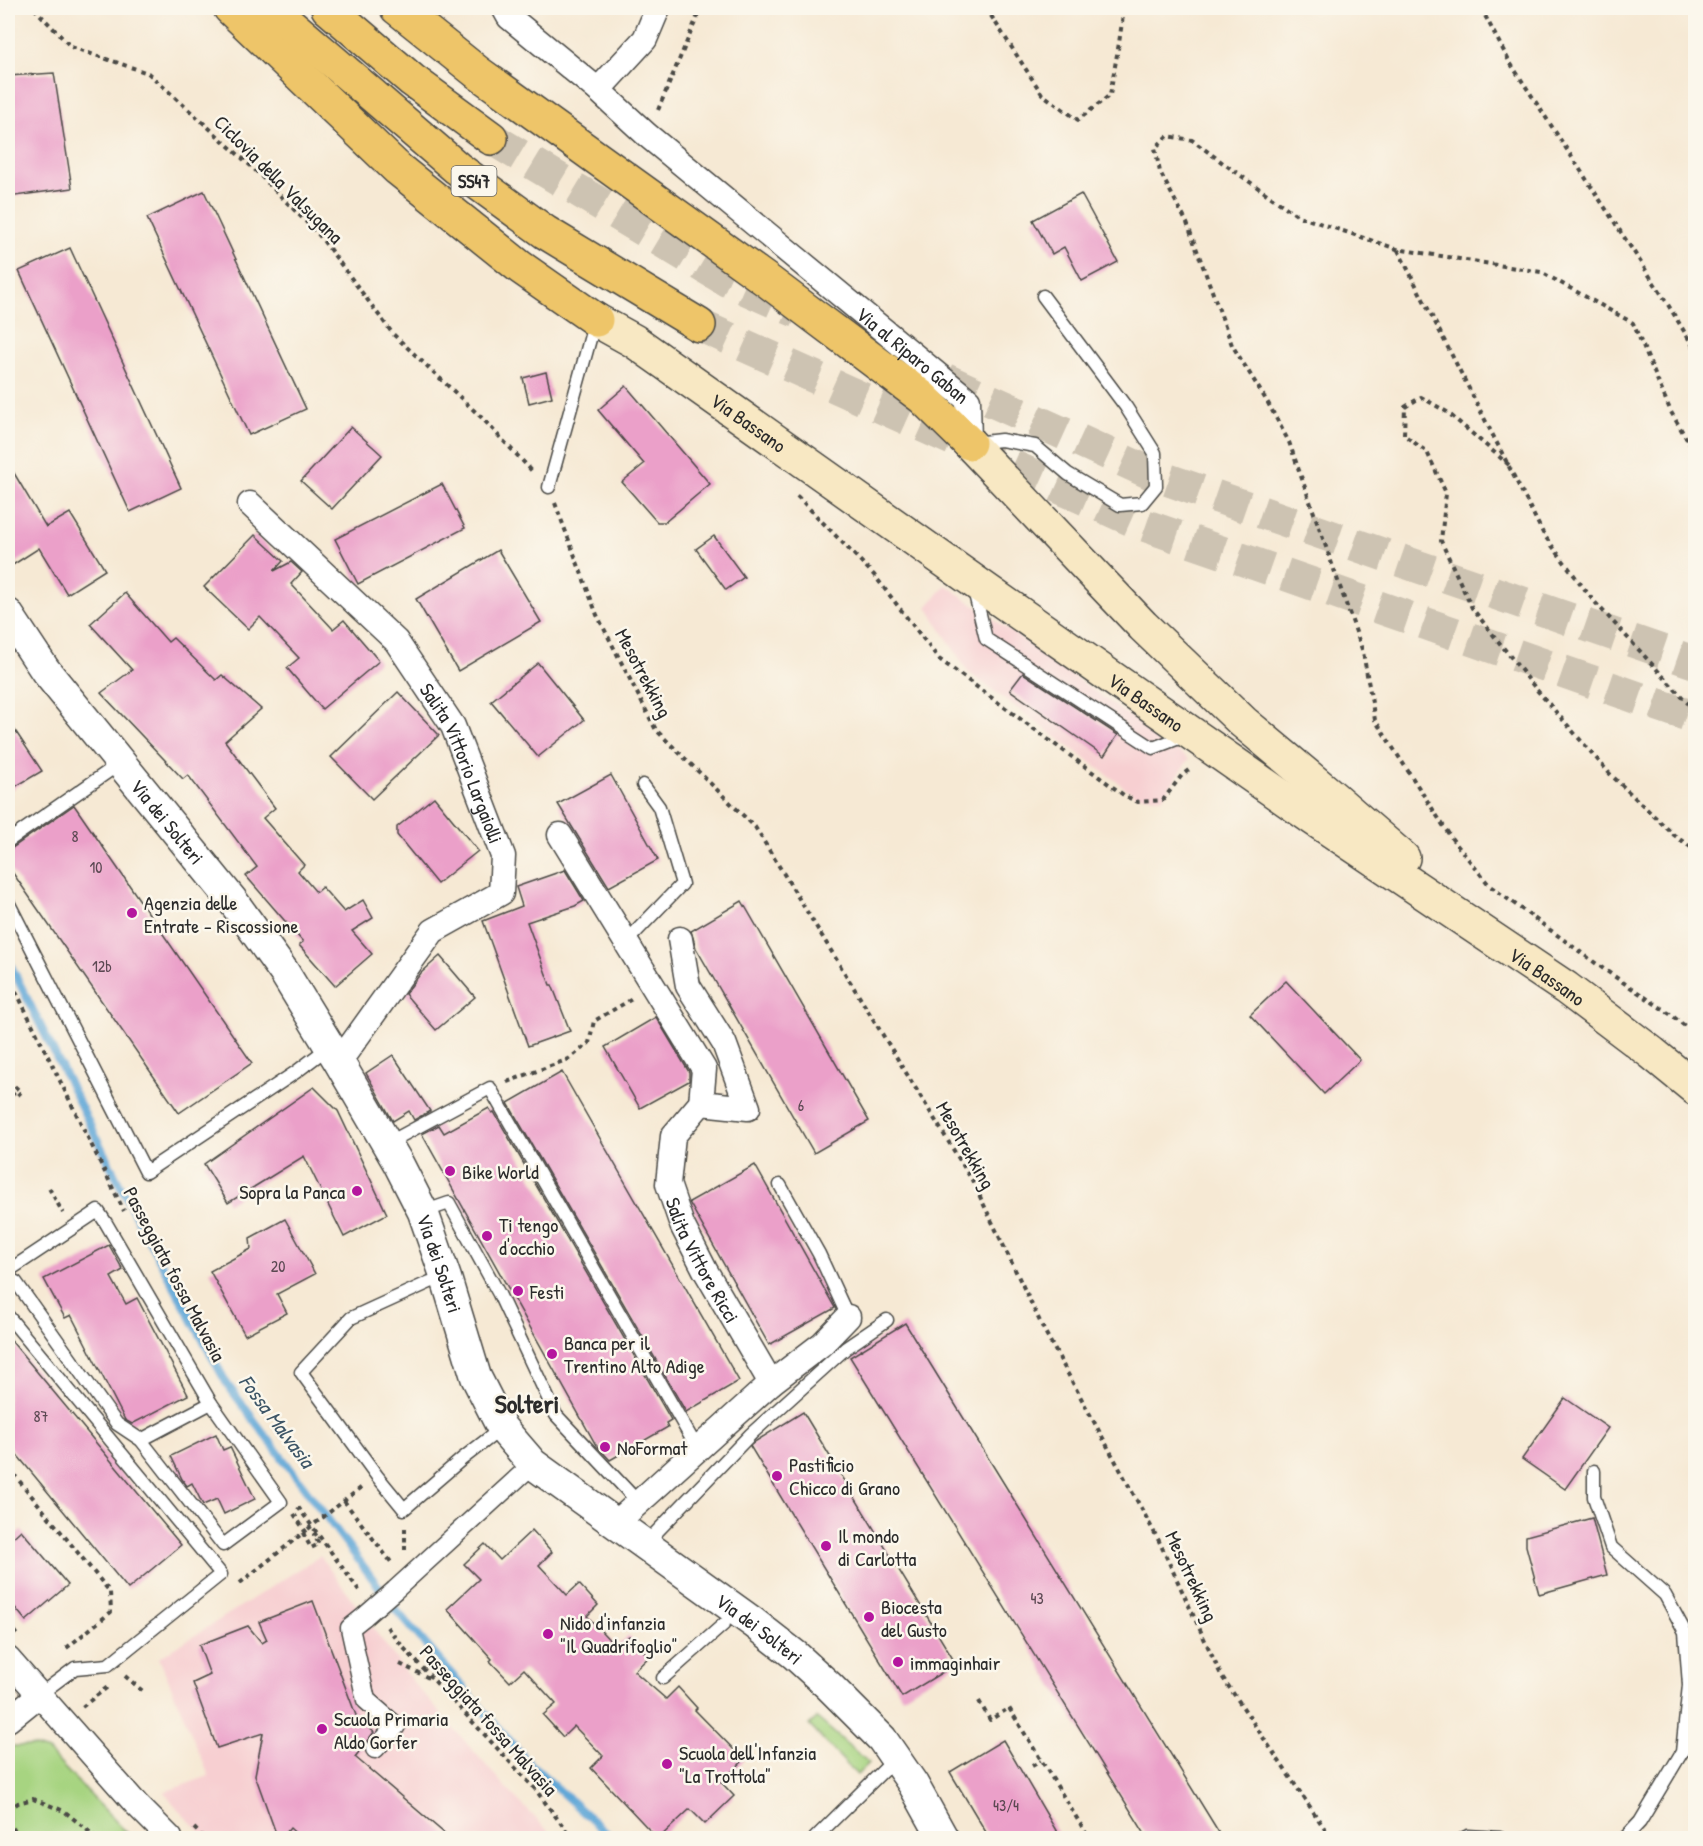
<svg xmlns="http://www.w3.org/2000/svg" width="1703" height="1846" font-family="'Patrick Hand',sans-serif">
	<rect width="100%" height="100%" fill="#fbf7ec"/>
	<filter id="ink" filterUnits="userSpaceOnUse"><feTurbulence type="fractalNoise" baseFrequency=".0167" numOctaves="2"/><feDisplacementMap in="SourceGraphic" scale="12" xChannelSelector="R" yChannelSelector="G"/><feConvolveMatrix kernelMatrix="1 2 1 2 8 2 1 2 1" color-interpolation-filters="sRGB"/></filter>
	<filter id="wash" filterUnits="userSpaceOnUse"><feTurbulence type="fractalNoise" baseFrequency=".008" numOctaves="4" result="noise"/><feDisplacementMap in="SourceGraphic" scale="24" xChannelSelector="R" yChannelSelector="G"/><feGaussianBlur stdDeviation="1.35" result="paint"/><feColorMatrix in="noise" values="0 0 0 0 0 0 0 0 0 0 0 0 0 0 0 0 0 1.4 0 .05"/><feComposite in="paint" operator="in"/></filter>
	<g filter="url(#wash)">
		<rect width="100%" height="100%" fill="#f6e9d4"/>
		<g fill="#f7cfd1">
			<path d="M946,585L1189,759L1162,798L1135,795L968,672L927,607Z"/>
			<path d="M320,1556L413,1682L506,1788L555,1838H207L182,1814L164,1792L209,1776L159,1658Z"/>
		</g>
		<g fill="#a7d481" stroke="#698056" stroke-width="1.5">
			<path d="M817,1718L869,1763L857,1775L809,1725Z"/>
			<path d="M14,1746H32L48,1751L132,1838H8V1749Z"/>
		</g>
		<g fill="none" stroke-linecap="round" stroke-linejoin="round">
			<path stroke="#61a7d7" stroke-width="8" d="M8,960L134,1213L227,1384L396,1610L526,1760L612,1838"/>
		</g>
		<g id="blocks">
			<g fill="#eba0c9">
				<path d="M54,73L72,188L8,197V76Z"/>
				<path d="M204,191L306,409L249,435L147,218Z"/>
				<path d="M1081,194L1118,262L1082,281L1064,247L1052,254L1033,220Z"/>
				<path d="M70,248L181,488L130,512L19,271Z"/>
				<path d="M546,372L552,397L529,403L523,378Z"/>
				<path d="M626,386L710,484L665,522H657L622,482L644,464L598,410Z"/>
				<path d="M351,427L382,455L332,509L301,481Z"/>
				<path d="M8,463L46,527L70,513L105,570L67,594L39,548L8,568Z"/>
				<path d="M442,484L465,528L358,584L335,539Z"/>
				<path d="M255,535L283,561L274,571L291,562L302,572L291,584L333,629L344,620L379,661L322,709L287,668L299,658L260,617L248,629L204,587Z"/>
				<path d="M714,536L744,577L726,590L696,549Z"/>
				<path d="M498,550L541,622L458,671L416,599Z"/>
				<path d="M125,593L168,642L173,638L216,680L222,675L261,709L225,741L275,808L263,818L304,865L298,871L316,892L322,887L344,912L363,900L373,918L352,931L372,954L335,986L299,945L303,942L246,876L257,867L188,775L183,779L101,693L132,670L90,624Z"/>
				<path d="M538,663L584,720L538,757L491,701Z"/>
				<path d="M1023,673L1118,735L1104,756L1010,690Z"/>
				<path d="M398,692L439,735L372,799L331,757Z"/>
				<path d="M8,720L42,771L8,791Z"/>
				<path d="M611,775L658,860L609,887L558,804Z"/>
				<path d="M434,797L478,851L437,884L397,835V827Z"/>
				<path d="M74,805L252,1063L179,1113L8,866V851Z"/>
				<path d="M565,870L584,901L575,906L527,922L550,985H552L570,1031L528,1046L483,921L522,906L516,887Z"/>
				<path d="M742,901L869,1121L814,1153L696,948L691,931Z"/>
				<path d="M440,956L475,997L436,1030L405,994L421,973Z"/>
				<path d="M1286,981L1360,1060L1324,1094L1250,1015Z"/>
				<path d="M656,1017L689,1072V1081L640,1108L605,1047Z"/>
				<path d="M393,1055L430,1111L414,1120L409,1111L393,1121L366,1073Z"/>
				<path d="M562,1072L739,1381L686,1412L508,1103Z"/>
				<path d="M314,1087L338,1111L387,1214L344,1237L304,1156L228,1203L204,1164Z"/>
				<path d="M489,1108L492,1113L494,1112L671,1420L666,1423L668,1427L610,1460L596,1445L422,1134L439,1125L444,1133Z"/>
				<path d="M755,1165L835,1308L769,1345L689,1202Z"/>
				<path d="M285,1219L315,1274L277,1294L287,1313L245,1335L210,1271L251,1249L250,1238Z"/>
				<path d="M109,1245L123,1270L111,1277L126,1304L137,1298L188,1395L132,1424L125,1420L71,1315L65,1318L44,1279Z"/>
				<path d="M905,1323L1223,1839H1148L850,1357Z"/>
				<path d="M8,1337L181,1545L128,1589L8,1444Z"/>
				<path d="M1565,1398L1608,1428L1565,1489L1522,1459Z"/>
				<path d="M803,1412L956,1664L902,1697L750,1446L756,1441Z"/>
				<path d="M216,1434L223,1450L230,1447L255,1499L224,1514L217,1499L203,1505L192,1483L187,1486L182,1479L171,1456Z"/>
				<path d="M1592,1518L1607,1575L1539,1594L1526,1546V1536Z"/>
				<path d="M21,1530L68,1585L26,1621L8,1599V1542Z"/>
				<path d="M532,1530L552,1552L539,1565L567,1595L579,1584L598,1605L587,1616L616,1647L629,1636L649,1657L634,1671L666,1699L678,1687L697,1708L695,1710L744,1760L721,1782L734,1796L705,1824L690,1809L658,1839L591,1768L603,1756L574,1726L563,1737L543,1715L556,1704L524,1669L510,1682L490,1661L492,1659L447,1609L479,1579L464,1564L485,1544L500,1560Z"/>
				<path d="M313,1601L357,1718L374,1732L355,1757L451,1839H302L290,1828L281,1839H278L255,1775L263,1733L217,1748L193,1683L210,1675L199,1645L248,1626L262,1643L267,1640L259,1622Z"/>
				<path d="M1003,1740L1061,1839H990L950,1772Z"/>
			</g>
		</g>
	</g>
	<g filter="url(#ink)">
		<use href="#blocks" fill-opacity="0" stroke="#494844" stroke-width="1.5"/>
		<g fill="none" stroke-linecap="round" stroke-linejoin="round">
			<g stroke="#cdc3b2" stroke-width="33" stroke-dasharray="33 16" stroke-linecap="butt">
				<path d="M491,138L728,281L798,312"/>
				<path d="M699,325L1141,524L1696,718"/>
				<path d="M856,339L1157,476L1696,663"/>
			</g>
			<defs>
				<g id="service">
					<path d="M974,443L1001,440L1035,446L1068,474L1120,505L1142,503L1156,486L1155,453L1126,407L1043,296"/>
					<path d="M549,487L595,321"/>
					<path d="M974,590L986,639L1153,748L1187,735"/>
					<path d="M8,841L119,764"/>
					<path d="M8,902L146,1172L296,1072L329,1047"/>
					<path d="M626,942L682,884L659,807L643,785"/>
					<path d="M388,1143L490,1088L697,1448"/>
					<path d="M780,1185L819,1254L848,1317"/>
					<path d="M423,1212L449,1203L499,1294L556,1415L638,1502"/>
					<path d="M8,1271L98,1211L106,1223L211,1403L281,1502L223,1545L141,1440L117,1424L16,1282L8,1278"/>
					<path d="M445,1278L430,1282L351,1318L301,1372L377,1476L404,1509L462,1459L502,1428"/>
					<path d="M8,1316L221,1574L108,1665L75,1668L39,1695"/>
					<path d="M141,1440L211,1403"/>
					<path d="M1594,1471V1497L1611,1547L1665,1595L1685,1632L1689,1685L1682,1752L1640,1822L1625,1838"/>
					<path d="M645,1544L751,1434L846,1348L887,1320"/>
					<path d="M663,1678L724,1624"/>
					<path d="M815,1838L895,1759"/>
					<path d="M1464,1838L1468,1836L1500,1838"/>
				</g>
				<g id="pedestrian">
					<path d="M395,1590L533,1464"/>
					<path d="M365,1616L350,1628L366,1700L396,1726L375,1749"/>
				</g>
				<g id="minor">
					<path id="s1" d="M504,8L509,17L598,90L647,135L968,400L969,443"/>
					<path d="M598,90L645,39L658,8"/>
					<path id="s2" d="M250,504L396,641L453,726L503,856L501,893L433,931L339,1062"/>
					<path id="s3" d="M560,835L704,1069L701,1103L673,1136L668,1184L682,1225L705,1270L771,1383"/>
					<path d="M680,939L688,986L724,1043L748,1108L701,1103"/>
					<path d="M616,1523L771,1383L822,1344L848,1317"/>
					<path d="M8,1659L136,1804L170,1838"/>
					<path d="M8,1720L39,1695"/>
				</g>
				<g id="tertiary">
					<path id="s4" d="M8,614L45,670L232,900L284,972L339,1062L398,1163L423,1212L446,1278L476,1377L502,1428L533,1464L754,1623L795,1655L829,1686L882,1739L913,1784L943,1838"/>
				</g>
				<g id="secondary">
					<path id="s5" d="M596,320L634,341L989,592L1314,819L1566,988L1652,1053L1696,1089"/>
					<path d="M969,443L1143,626L1243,722L1328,793L1403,858"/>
				</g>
				<g id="trunk">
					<path d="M230,8L398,169L520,267L596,320"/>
					<path d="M271,8L457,168L545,232L699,325"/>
					<path d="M328,8L412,80L491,138"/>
					<path d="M397,8L477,72L769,282L922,397L969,443"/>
				</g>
			</defs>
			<use href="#service" stroke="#494844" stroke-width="15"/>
			<use href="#pedestrian" stroke="#494844" stroke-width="21"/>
			<use href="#minor" stroke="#494844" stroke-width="27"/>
			<use href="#tertiary" stroke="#494844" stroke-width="33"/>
			<use href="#secondary" stroke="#494844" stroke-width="36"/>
			<use href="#trunk" stroke="#494844" stroke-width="36"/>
			<g stroke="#494844" stroke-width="4" stroke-dasharray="4.5 4.5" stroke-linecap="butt">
				<path d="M34,8L71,47L148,73L252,167L319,235L393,334L481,417L532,471"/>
				<path d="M986,8L1042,94L1078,120L1110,95L1119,43L1124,8"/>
				<path d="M1481,8L1509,61L1664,298L1696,351"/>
				<path d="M658,110L701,8"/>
				<path d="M1398,250L1544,535L1592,599L1696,712"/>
				<path d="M1696,455L1671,412L1633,323L1541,272L1397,249L1298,216L1223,163L1192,140L1168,136L1155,148L1160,172L1187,223L1232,345L1268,403L1289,442L1363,652L1375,720L1452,839L1490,886L1605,970L1670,1014L1696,1035"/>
				<path d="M1509,465L1447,412L1421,397L1405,407L1404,435L1427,452L1446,493L1441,541L1472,608L1536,689L1610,774L1674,835L1696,851"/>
				<path d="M797,496L874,575L939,659L1125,796L1138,802L1163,800L1182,775L1190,769"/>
				<path d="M555,503L597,615L656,730L755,827L972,1180L1044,1330L1159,1541L1221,1675L1331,1838"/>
				<path d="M8,975L124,1211"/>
				<path d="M8,1080L21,1092L16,1097L8,1089"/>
				<path d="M507,1082L569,1059L589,1043L594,1021L632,999"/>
				<path d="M49,1188L63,1213"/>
				<path d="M8,1467L110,1592L111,1612L64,1650"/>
				<path d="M344,1501L391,1562"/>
				<path d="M298,1507L361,1593"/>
				<path d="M336,1507L362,1487"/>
				<path d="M294,1514L305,1531"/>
				<path d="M405,1528V1550"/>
				<path d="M303,1533L311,1548L319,1544L314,1535L317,1533"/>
				<path d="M240,1583L308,1529"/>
				<path d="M8,1624L17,1635"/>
				<path d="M387,1627L403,1647L535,1789L572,1838"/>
				<path d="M400,1664L429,1678"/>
				<path d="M125,1676L145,1693"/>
				<path d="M979,1701L990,1720L1009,1708L1089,1838"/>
				<path d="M82,1707L109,1686"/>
				<path d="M1032,1766L1041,1761"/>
				<path d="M8,1810L18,1803L33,1799L64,1811L97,1838"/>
				<path d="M8,1820L19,1838"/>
				<path d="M194,1828L204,1838"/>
			</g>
			<use href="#service" stroke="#fff" stroke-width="12"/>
			<use href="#pedestrian" stroke="#fff" stroke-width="18"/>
			<use href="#minor" stroke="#fff" stroke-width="24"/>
			<use href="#tertiary" stroke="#fff" stroke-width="30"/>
			<use href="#secondary" stroke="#f8e8c3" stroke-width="33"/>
			<use href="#trunk" stroke="#eec569" stroke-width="33"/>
			<defs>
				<path id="pedestrian-bridge" d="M365,1616L395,1590"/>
			</defs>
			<use href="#pedestrian-bridge" stroke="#494844" stroke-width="21" stroke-linecap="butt"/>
			<path stroke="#494844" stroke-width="4" stroke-dasharray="4.5 4.5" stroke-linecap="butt" d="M308,1529L336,1507"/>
			<use href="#pedestrian-bridge" stroke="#fff" stroke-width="18"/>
		</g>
	</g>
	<g fill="#b5179e" stroke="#fbf7ec" stroke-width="2">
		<circle cx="132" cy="913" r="6"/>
		<circle cx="450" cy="1171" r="6"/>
		<circle cx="357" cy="1191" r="6"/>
		<circle cx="487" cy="1236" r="6"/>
		<circle cx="518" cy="1291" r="6"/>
		<circle cx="552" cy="1354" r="6"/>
		<circle cx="605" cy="1447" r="6"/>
		<circle cx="777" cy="1476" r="6"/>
		<circle cx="826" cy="1546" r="6"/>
		<circle cx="869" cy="1617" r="6"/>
		<circle cx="548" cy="1634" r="6"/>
		<circle cx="898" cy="1662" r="6"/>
		<circle cx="322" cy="1729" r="6"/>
		<circle cx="667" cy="1764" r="6"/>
	</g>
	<g text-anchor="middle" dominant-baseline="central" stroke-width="5" stroke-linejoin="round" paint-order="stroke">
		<g font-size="16" fill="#5b4852">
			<text x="75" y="836">8</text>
			<text x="96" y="867">10</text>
			<text x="102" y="966">12b</text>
			<text x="801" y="1105">6</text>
			<text x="278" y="1266">20</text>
			<text x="41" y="1416">87</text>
			<text x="1037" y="1598">43</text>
			<text x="1006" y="1805">43/4</text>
		</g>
		<rect fill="#fbf7ec" stroke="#696865" stroke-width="1.5" x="451.5" y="166" width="45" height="30" rx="4.5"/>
		<g font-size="18" font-weight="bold" fill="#2b2b2b">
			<text x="474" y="181">SS47</text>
		</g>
		<g font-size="20" fill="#2b2b2b" stroke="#fbf7ec">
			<text transform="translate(279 179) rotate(45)">Ciclovia della Valsugana</text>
			<text stroke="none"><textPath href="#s1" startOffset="537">Via al Riparo Gaban</textPath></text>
			<text stroke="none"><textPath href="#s5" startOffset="184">Via Bassano</textPath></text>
			<text transform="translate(644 673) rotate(62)">Mesotrekking</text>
			<text stroke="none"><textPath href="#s5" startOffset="670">Via Bassano</textPath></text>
			<text stroke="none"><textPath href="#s2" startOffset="340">Salita Vittorio Largaiolli</textPath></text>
			<text stroke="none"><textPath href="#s4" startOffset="262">Via dei Solteri</textPath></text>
			<text stroke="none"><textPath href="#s5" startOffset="1156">Via Bassano</textPath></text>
			<text transform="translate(966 1145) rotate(60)">Mesotrekking</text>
			<text stroke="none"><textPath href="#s3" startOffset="484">Salita Vittore Ricci</textPath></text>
			<text stroke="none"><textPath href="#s4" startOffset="784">Via dei Solteri</textPath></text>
			<text transform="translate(175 1274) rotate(62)">Passeggiata fossa Malvasia</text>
			<text transform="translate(1192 1576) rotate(65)">Mesotrekking</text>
			<text stroke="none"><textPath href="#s4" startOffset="1288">Via dei Solteri</textPath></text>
			<text transform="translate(489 1720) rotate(48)">Passeggiata fossa Malvasia</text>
		</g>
		<g font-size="20" fill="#2b2b2b" stroke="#fbf7ec" text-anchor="start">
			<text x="144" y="902">Agenzia delle<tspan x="144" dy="23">Entrate - Riscossione</tspan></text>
			<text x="462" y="1171">Bike World</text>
			<text x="345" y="1191" text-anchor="end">Sopra la Panca</text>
			<text x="499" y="1224">Ti tengo<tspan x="499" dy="23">d'occhio</tspan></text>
			<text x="530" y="1291">Festi</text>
			<text x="564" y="1342">Banca per il<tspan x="564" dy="23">Trentino Alto Adige</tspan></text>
			<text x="617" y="1447">NoFormat</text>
			<text x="789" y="1464">Pastificio<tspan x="789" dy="23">Chicco di Grano</tspan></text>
			<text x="838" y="1535">Il mondo<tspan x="838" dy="23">di Carlotta</tspan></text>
			<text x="881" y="1606">Biocesta<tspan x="881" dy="23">del Gusto</tspan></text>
			<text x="560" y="1622">Nido d'infanzia<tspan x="560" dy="23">"Il Quadrifoglio"</tspan></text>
			<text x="910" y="1662">immaginhair</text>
			<text x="334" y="1718">Scuola Primaria<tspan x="334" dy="23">Aldo Gorfer</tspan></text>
			<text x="679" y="1752">Scuola dell'Infanzia<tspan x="679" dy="23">"La Trottola"</tspan></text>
		</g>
		<g font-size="21" font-style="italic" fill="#3e5667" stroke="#fbf7ec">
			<text transform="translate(277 1421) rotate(53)">Fossa Malvasia</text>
		</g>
		<g font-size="26" font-weight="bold" fill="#2b2b2b" stroke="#fbf7ec">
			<text x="527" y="1403">Solteri</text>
		</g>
	</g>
	<rect width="1703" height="1846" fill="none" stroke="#fbf7ec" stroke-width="30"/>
</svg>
